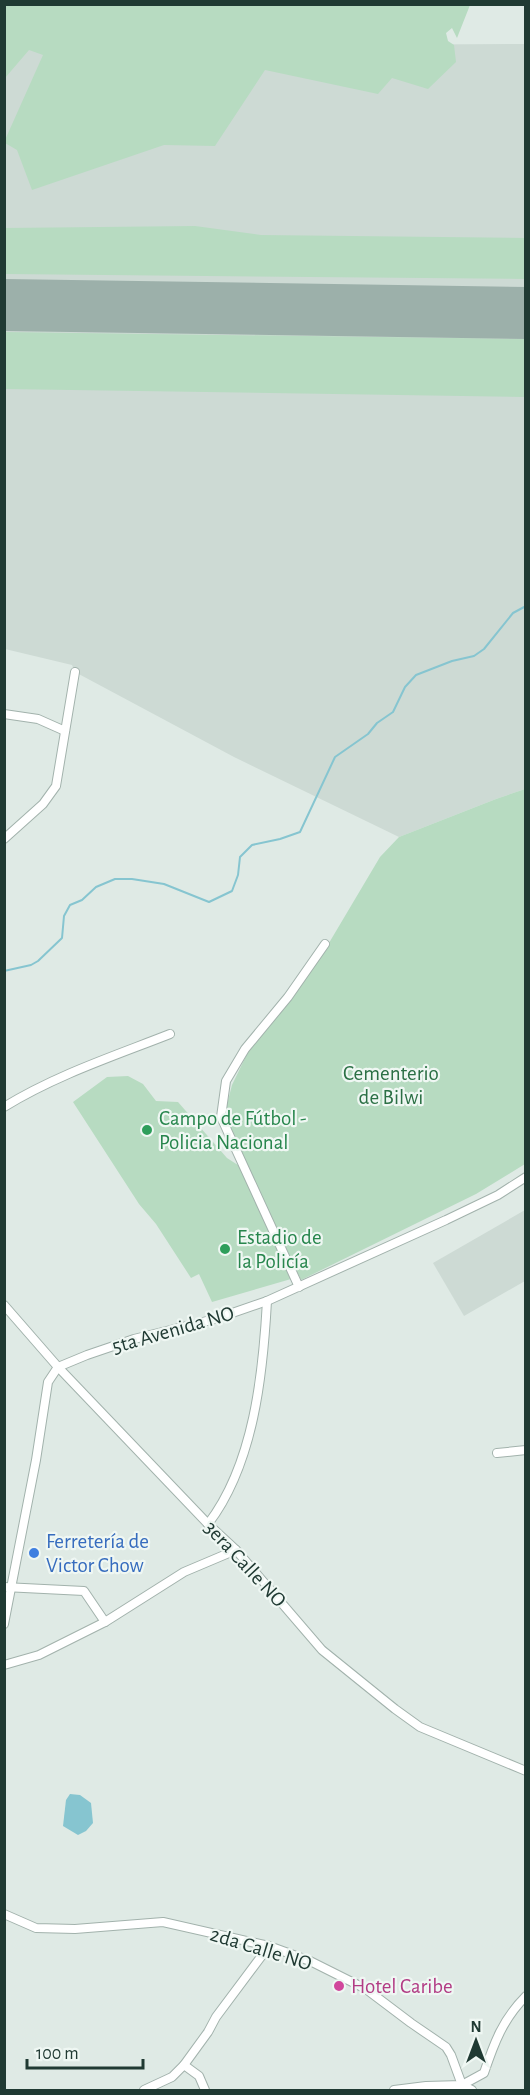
<svg xmlns="http://www.w3.org/2000/svg" width="530" height="2095" font-family="'Alegreya Sans',sans-serif">
	<rect width="100%" height="100%" fill="#dfeae5"/>
	<g fill="#cddad4">
		<path d="M525,44V789L496,799L399,837L234,757L75,672L72,665L5,649L4,47Z"/>
		<path d="M525,1210V1281L464,1316L433,1263Z"/>
	</g>
	<g fill="#b7dbc1">
		<path d="M5,4H470V5L457,38L452,28L446,33L448,41L454,45L456,62L428,89L392,78L378,94L265,70L215,146L164,145L32,190L17,150L5,143V140L43,55L29,50L5,78Z"/>
		<path d="M195,226L261,235L525,238V279L5,274V228Z"/>
		<path d="M4,332L525,339V397L5,389Z"/>
		<path d="M525,789V1164L476,1194L301,1280L224,1116L232,1085L248,1052L326,948L380,857L399,837L496,799Z"/>
		<path d="M128,1076L143,1084L156,1101L178,1102L227,1158L241,1167L257,1200L291,1279L212,1302L199,1274L191,1278L156,1224L139,1204L73,1102L107,1077Z"/>
	</g>
	<path fill="#86c5d0" d="M70,1794L80,1795L91,1803L93,1823L86,1831L78,1835L63,1826L66,1800Z"/>
	<g fill="none" stroke-linecap="round" stroke-linejoin="round">
		<g stroke="#86c5d0" stroke-width="2">
			<path d="M437,5L439,4"/>
			<path d="M4,971L31,965L38,961L62,938L64,916L70,905L82,900L96,887L115,879H132L164,884L209,902L232,891L238,875L240,857L252,845L280,839L300,832L335,757L368,734L377,723L393,712L405,687L416,675L452,661L474,656L484,649L513,613L526,606"/>
		</g>
		<path stroke="#9cb0aa" stroke-width="52" d="M4,305L526,313"/>
		<defs>
			<g id="street">
				<path d="M4,714L38,719L65,731"/>
				<path d="M4,839L43,804L56,786L75,672"/>
				<path d="M4,1107C56,1075 114,1056 170,1034"/>
				<path d="M299,1287L221,1117L226,1081L245,1049L288,997L325,944"/>
				<path d="M4,1305L58,1367L208,1524L236,1550L322,1650L395,1709L420,1727L526,1771"/>
				<path d="M497,1453L526,1450"/>
				<path d="M208,1524C254,1464 263,1374 267,1301"/>
				<path d="M4,1587L84,1591L105,1622"/>
				<path d="M4,1624L36,1460L48,1382L58,1367L87,1355L134,1339L215,1319L267,1301L446,1220L498,1195L526,1177"/>
				<path d="M4,1665L39,1655L105,1622L184,1572L236,1550"/>
				<path d="M4,1914L36,1928L75,1929L163,1922L269,1946L310,1961L366,1989L411,2023L446,2047L451,2055L462,2085L472,2090"/>
				<path d="M184,2065L199,2076L205,2090"/>
				<path d="M144,2090L172,2077L184,2065L208,2032L216,2017L269,1946"/>
				<path d="M394,2090L426,2086L462,2085L484,2073C494,2043 503,2019 526,1996"/>
			</g>
		</defs>
		<use href="#street" stroke="#a2b2ac" stroke-width="10"/>
		<use href="#street" stroke="#fff" stroke-width="8"/>
	</g>
	<g fill="#2e9e5b" stroke="#eff7f3" stroke-width="2">
		<circle cx="147" cy="1130" r="6"/>
		<circle cx="225" cy="1249" r="6"/>
	</g>
	<circle fill="#3f7fe0" stroke="#eff7f3" stroke-width="2" cx="34" cy="1553" r="6"/>
	<circle fill="#d1479c" stroke="#eff7f3" stroke-width="2" cx="339" cy="1986" r="6"/>
	<g text-anchor="middle" dominant-baseline="central" stroke-width="4.5" stroke-linejoin="round" paint-order="stroke">
		<g font-size="21" fill="#2b7045" stroke="#eff7f3">
			<text x="391" y="1073">Cementerio<tspan x="391" dy="24">de Bilwi</tspan></text>
		</g>
		<g font-size="21" fill="#27864d" stroke="#eff7f3" text-anchor="start">
			<text x="159" y="1118">Campo de Fútbol -<tspan x="159" dy="24">Policia Nacional</tspan></text>
			<text x="237" y="1237">Estadio de<tspan x="237" dy="24">la Policía</tspan></text>
		</g>
		<g font-size="21" fill="#203a33" stroke="#eff7f3">
			<text transform="translate(173 1330) rotate(-16)">5ta Avenida NO</text>
			<text transform="translate(245 1564) rotate(47)">3era Calle NO</text>
			<text transform="translate(261 1949) rotate(17)">2da Calle NO</text>
		</g>
		<g font-size="21" fill="#366cbe" stroke="#eff7f3" text-anchor="start">
			<text x="46" y="1541">Ferretería de<tspan x="46" dy="24">Victor Chow</tspan></text>
		</g>
		<g font-size="21" fill="#b23c85" stroke="#eff7f3" text-anchor="start">
			<text x="351" y="1986">Hotel Caribe</text>
		</g>
	</g>
	<rect width="530" height="2095" fill="none" stroke="#203a33" stroke-width="12"/>
	<g transform="translate(476 2041)" stroke="#eff7f3" stroke-width="4.5" paint-order="stroke">
	<path d="M0-4.5L10 22L0 15L-10 22Z" fill="#203a33"/>
	<text y="-9" font-size="16" font-weight="bold" text-anchor="middle" fill="#203a33">N</text>
	</g>
	<path d="M27 2059v9h116v-9" fill="none" stroke="#203a33" stroke-width="3"/>
	<text x="36" y="2059" font-size="18" fill="#203a33" stroke="#eff7f3" stroke-width="4.5" paint-order="stroke">100 m</text>
</svg>
